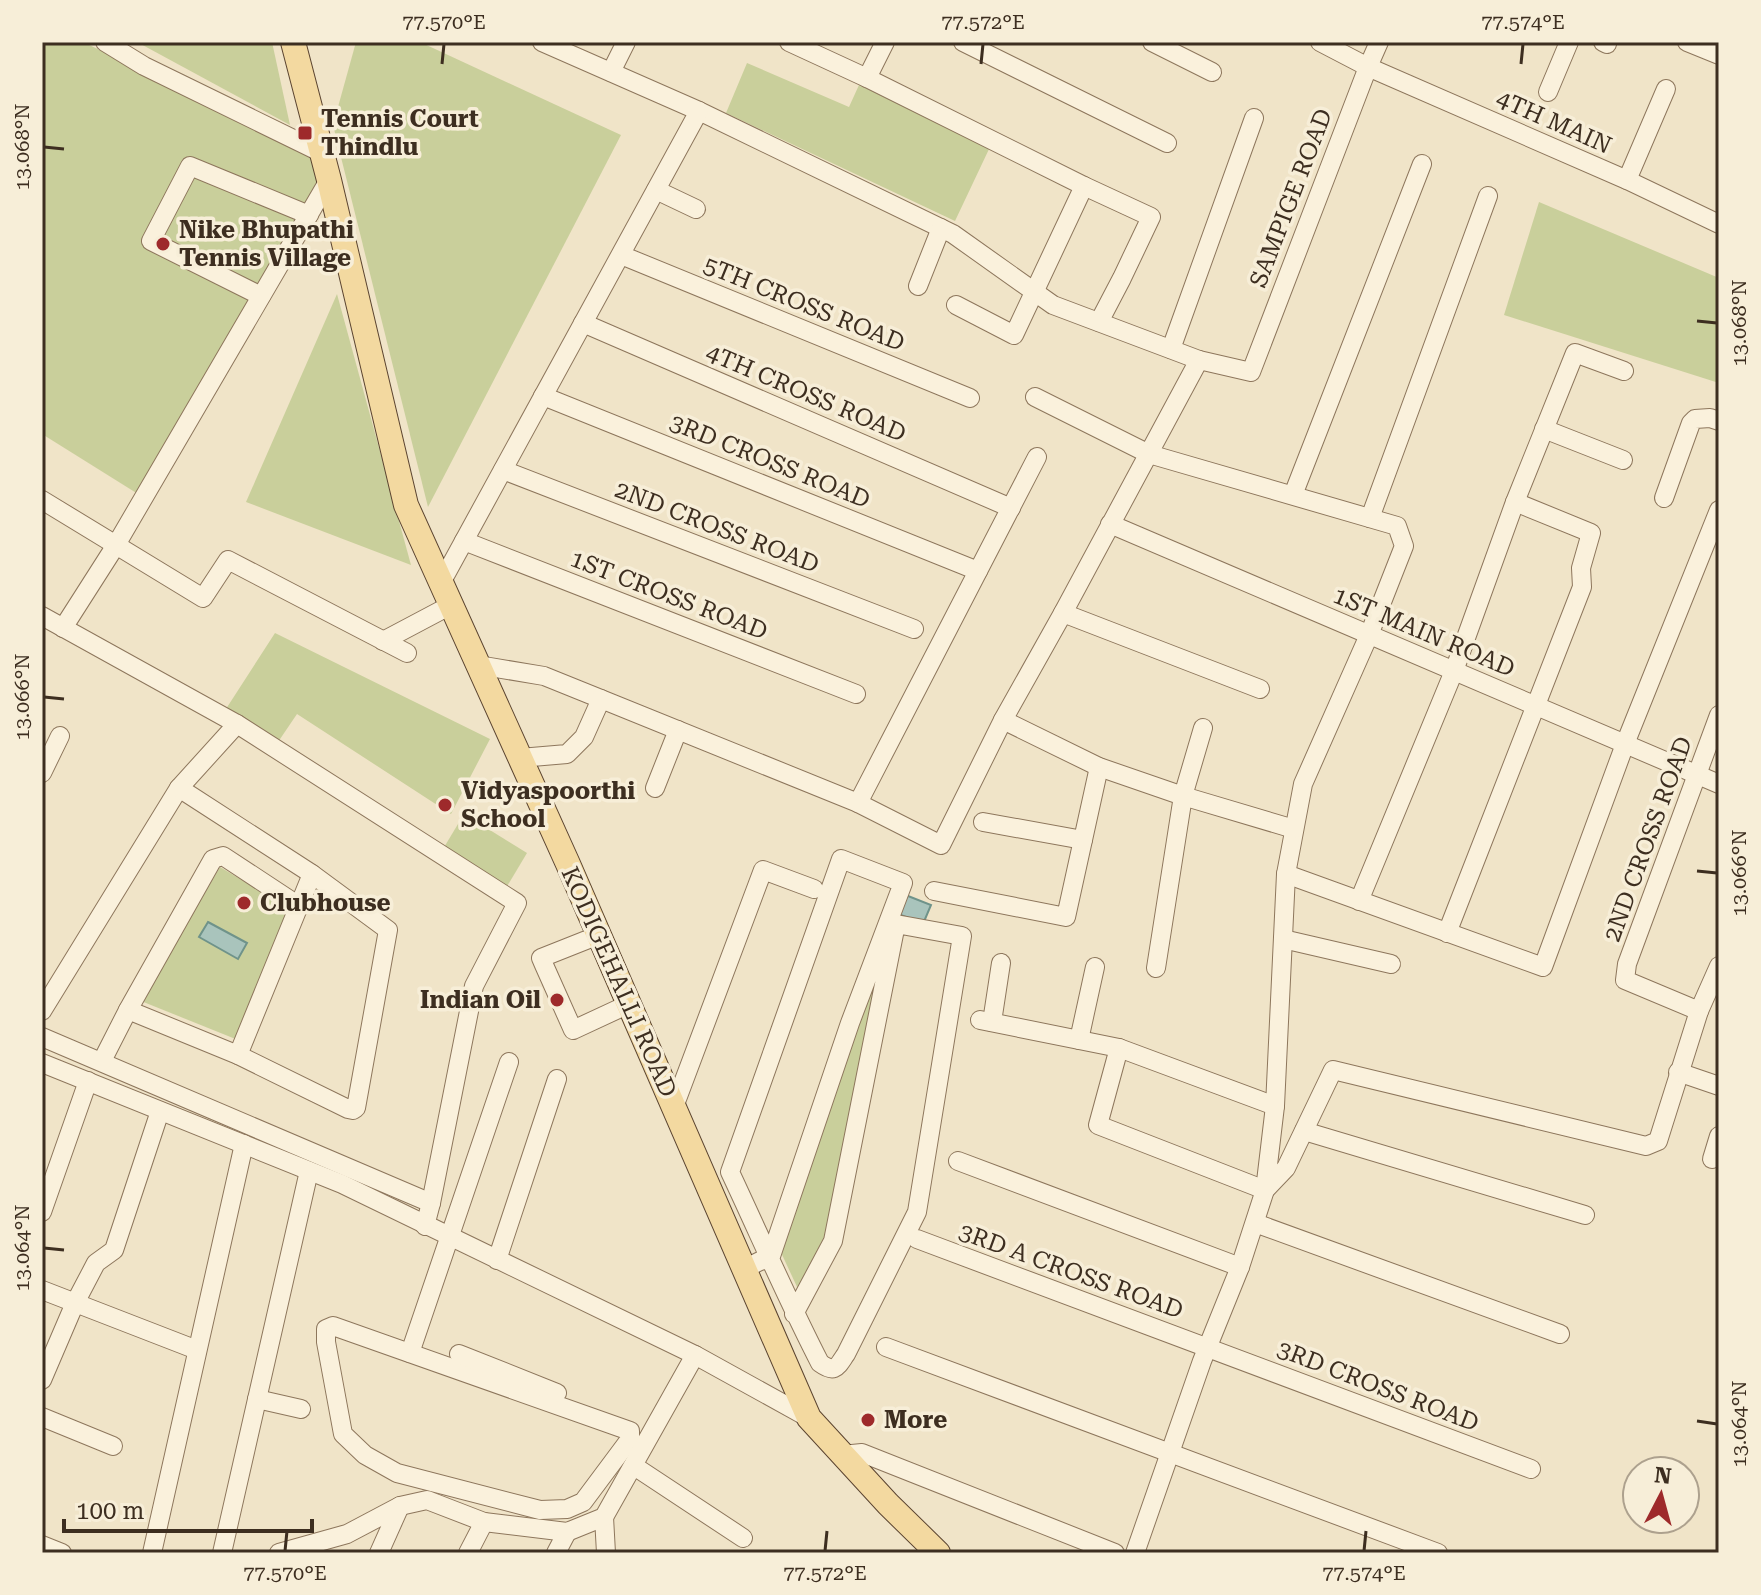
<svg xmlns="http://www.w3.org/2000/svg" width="1761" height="1595" font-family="'Roboto Serif',serif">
	<rect width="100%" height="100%" fill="#f0e4c8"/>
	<g fill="#c9cf9b">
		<path d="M42,42H83L311,151L318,184L138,494L42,434Z"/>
		<path d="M137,42H272L290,125Z"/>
		<path d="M356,42H420L621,135L428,507L333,125Z"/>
		<path d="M747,63L849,107L859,85L990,147L955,221L726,113Z"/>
		<path d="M1539,202L1719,278V383L1504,315Z"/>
		<path d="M337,294L411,565L246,502Z"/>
		<path d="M275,633L490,739L451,814L297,714L276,745L224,712Z"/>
		<path d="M464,814L527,853L506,888L443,849Z"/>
		<path d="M220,867L289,908L238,1040L141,1001Z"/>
		<path d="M894,922L829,1239L798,1289L778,1246Z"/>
	</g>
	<g fill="#a9c4bc" stroke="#6f938a" stroke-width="2">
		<path d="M903,894L931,905L923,924L896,913Z"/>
		<path d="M208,922L247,943L238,959L199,937Z"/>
	</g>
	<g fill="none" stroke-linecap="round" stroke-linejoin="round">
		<defs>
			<g id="minor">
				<path d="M105,42L144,66L322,153"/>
				<path d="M542,42L699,111L953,234L1053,305L1199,360L1251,372L1368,67L1379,42"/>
				<path d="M789,42L867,78L1084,186L1014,335L956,305"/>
				<path d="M963,42L1167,143"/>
				<path d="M1152,42L1212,72"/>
				<path d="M1320,42L1368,67L1627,180L1719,224"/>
				<path d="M1603,42L1607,44"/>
				<path d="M1687,42L1719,55"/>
				<path d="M611,72L626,42"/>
				<path d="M867,78L885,42"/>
				<path d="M1548,92L1569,42"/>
				<path d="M1627,180L1666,89"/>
				<path d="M1084,186L1151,217L1122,278L1099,322"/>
				<path d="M656,190L696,209"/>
				<path d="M621,255L970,398"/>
				<path d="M918,286L941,228"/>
				<path d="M261,296L151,241L190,166L309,215"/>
				<path d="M583,323L1011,508"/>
				<path d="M1171,349L1254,118"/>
				<path d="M543,396L978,571"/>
				<path d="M1035,397L1149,454L1397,526L1404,546L1369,635L1303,784L1286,874L1275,1106L1265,1190L1240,1267L1202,1361L1135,1553"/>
				<path d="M1544,429L1623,460"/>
				<path d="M503,470L914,629"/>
				<path d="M1293,495L1422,164"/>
				<path d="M1664,498L1691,423L1695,419L1710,418L1719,421"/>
				<path d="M42,500L203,598L228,560L407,653"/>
				<path d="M1370,518L1488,196"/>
				<path d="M1110,524L1719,784"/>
				<path d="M464,541L856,694"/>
				<path d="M441,583L699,111"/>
				<path d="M1063,613L1260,689"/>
				<path d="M42,616L237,724"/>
				<path d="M63,628L116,545L329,180"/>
				<path d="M383,641L451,605"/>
				<path d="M478,665L544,676L601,699"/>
				<path d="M1719,715L1627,964L1625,980L1699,1011L1719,966"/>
				<path d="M1003,720L1099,767L1183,796L1294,829"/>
				<path d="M520,758L567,754L584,737L601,699L858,803L941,845L1003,720L1063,613L1199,360"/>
				<path d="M42,773L60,736"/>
				<path d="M655,788L678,730"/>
				<path d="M858,803L1037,457"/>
				<path d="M983,822L1083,840"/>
				<path d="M1286,874L1543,967L1625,744L1719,510"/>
				<path d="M934,891L1066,917L1099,767"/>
				<path d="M1359,901L1454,671L1515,502L1575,353L1624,371"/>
				<path d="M1447,933L1582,587L1581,568L1591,533L1515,502"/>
				<path d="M599,935L541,958L544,965L573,1030L629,1004"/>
				<path d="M1283,939L1391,964"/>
				<path d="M1156,968L1183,796L1203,728"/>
				<path d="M128,1010L213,859L223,856L299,906"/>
				<path d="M42,1011L179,788L237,724L517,903L474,986L431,1203L425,1226"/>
				<path d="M980,1020L1119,1048L1275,1106"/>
				<path d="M992,1022L1001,963"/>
				<path d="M42,1037L431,1203"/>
				<path d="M1079,1040L1095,967"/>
				<path d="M1119,1048L1098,1125L1265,1190L1286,1168L1333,1070L1646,1146L1658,1141L1699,1011"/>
				<path d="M238,1055L312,874"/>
				<path d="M102,1061L128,1010L238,1055L348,1109L353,1110L356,1108L388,930L312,874L179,788"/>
				<path d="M42,1063L342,1184L695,1355L809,1418"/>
				<path d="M1678,1072L1719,1086"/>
				<path d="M674,1107L763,870L814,889"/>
				<path d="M1304,1131L1585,1215"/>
				<path d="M1712,1159L1719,1136"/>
				<path d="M958,1161L1240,1267"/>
				<path d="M42,1212L88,1081"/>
				<path d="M1255,1223L1560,1334"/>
				<path d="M917,1239L1531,1469"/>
				<path d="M497,1260L557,1079"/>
				<path d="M744,1269L760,1261L770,1259L850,1023L903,883L841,859L730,1172C760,1236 788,1301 820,1363C835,1374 837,1367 846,1354L917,1212L962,936L896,924L833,1241L794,1314"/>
				<path d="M42,1290L197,1350"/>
				<path d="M333,1326L630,1431V1439L583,1502L567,1509L540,1510L397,1473L365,1455L343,1434L326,1342V1329Z"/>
				<path d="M886,1347L1438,1553"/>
				<path d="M410,1353L509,1062"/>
				<path d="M459,1354L557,1393"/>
				<path d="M42,1380L75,1303L96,1263L114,1250L160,1111"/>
				<path d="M257,1399L301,1409"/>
				<path d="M42,1417L113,1446"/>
				<path d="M842,1455L862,1453L1115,1553"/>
				<path d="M634,1466L743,1538"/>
				<path d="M604,1517L606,1553"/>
				<path d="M42,1545L62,1553"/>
				<path d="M152,1553L244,1144"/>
				<path d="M222,1553L309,1171"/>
				<path d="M279,1553L347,1534L400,1506L427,1500L484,1522L567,1532L604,1517L695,1355"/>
				<path d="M379,1553L400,1506"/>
				<path d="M468,1553L484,1522"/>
				<path d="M556,1553L567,1532"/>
			</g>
			<path id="major" d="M293,42L329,180L406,505L568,864L809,1418L888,1504L938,1553"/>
		</defs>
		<use href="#minor" stroke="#8d765c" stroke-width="20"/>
		<use href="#major" stroke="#5b4430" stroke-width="26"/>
		<use href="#minor" stroke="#faf1dc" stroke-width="18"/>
		<use href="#major" stroke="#f3d9a0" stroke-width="24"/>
	</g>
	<path fill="none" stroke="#3d2e20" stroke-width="3" d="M442,64L444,44M981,64L983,44M1521,64L1523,44M44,147L64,149M1697,321L1717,323M44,697L64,699M1697,871L1717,873M44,1248L64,1250M1697,1421L1717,1424M285,1551L287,1531M825,1551L827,1531M1364,1551L1366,1531"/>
	<g fill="#9e2a2b" stroke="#f7eed8" stroke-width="3">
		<rect x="297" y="125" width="16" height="16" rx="4"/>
		<circle cx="163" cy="244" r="8"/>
		<circle cx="445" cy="805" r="8"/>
		<circle cx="244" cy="903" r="8"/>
		<circle cx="557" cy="1000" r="8"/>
		<circle cx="868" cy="1420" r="8"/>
	</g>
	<g text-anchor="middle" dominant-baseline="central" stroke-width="7" stroke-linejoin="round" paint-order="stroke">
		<g font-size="24" font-weight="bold" fill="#3d2e20" stroke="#f7eed8" text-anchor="start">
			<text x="321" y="119">Tennis Court<tspan x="321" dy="28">Thindlu</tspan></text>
			<text x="179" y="230">Nike Bhupathi<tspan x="179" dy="28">Tennis Village</tspan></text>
			<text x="461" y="791">Vidyaspoorthi<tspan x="461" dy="28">School</tspan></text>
			<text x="260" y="903">Clubhouse</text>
			<text x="541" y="1000" text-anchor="end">Indian Oil</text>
			<text x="884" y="1420">More</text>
		</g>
		<g font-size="24" fill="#3d2e20" stroke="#f7eed8">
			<text transform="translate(1554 122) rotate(24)">4TH MAIN</text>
			<text transform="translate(1291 198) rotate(-69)">SAMPIGE ROAD</text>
			<text transform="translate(804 304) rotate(22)">5TH CROSS ROAD</text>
			<text transform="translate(806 393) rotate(23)">4TH CROSS ROAD</text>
			<text transform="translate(770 461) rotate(22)">3RD CROSS ROAD</text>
			<text transform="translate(717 527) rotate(21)">2ND CROSS ROAD</text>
			<text transform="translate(669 595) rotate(21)">1ST CROSS ROAD</text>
			<text transform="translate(1424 632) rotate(23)">1ST MAIN ROAD</text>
			<text transform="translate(1648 839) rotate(-70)">2ND CROSS ROAD</text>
			<text transform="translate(619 982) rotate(66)">KODIGEHALLI ROAD</text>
			<text transform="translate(1071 1271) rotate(20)">3RD A CROSS ROAD</text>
			<text transform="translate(1378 1386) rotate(21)">3RD CROSS ROAD</text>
		</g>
	</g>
	<rect width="1761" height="1595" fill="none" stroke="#f7eed8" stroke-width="88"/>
	<g transform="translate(1661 1495) rotate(6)"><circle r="38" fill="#f7eed8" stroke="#ada18e" stroke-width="2"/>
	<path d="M0-6L14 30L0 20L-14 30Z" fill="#9e2a2b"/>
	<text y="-12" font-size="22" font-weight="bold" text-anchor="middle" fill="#3d2e20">N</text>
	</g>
	<path d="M64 1519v12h248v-12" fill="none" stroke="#3d2e20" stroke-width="4"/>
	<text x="76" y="1519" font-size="24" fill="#3d2e20" stroke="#f7eed8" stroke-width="6" paint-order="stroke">100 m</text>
	<rect x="44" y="44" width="1673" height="1507" fill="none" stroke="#3d2e20" stroke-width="3"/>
	<g font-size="20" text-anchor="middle" fill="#3d2e20">
		<text x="444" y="29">77.570°E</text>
		<text x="983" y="29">77.572°E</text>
		<text x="1523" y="29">77.574°E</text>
		<text transform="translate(22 147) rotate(-90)" y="7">13.068°N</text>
		<text transform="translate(1739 323) rotate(-90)" y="7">13.068°N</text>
		<text transform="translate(22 697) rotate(-90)" y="7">13.066°N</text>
		<text transform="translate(1739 873) rotate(-90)" y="7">13.066°N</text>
		<text transform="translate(22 1248) rotate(-90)" y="7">13.064°N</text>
		<text transform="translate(1739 1424) rotate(-90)" y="7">13.064°N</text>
		<text x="285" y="1580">77.570°E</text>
		<text x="825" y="1580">77.572°E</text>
		<text x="1364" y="1580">77.574°E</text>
	</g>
</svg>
